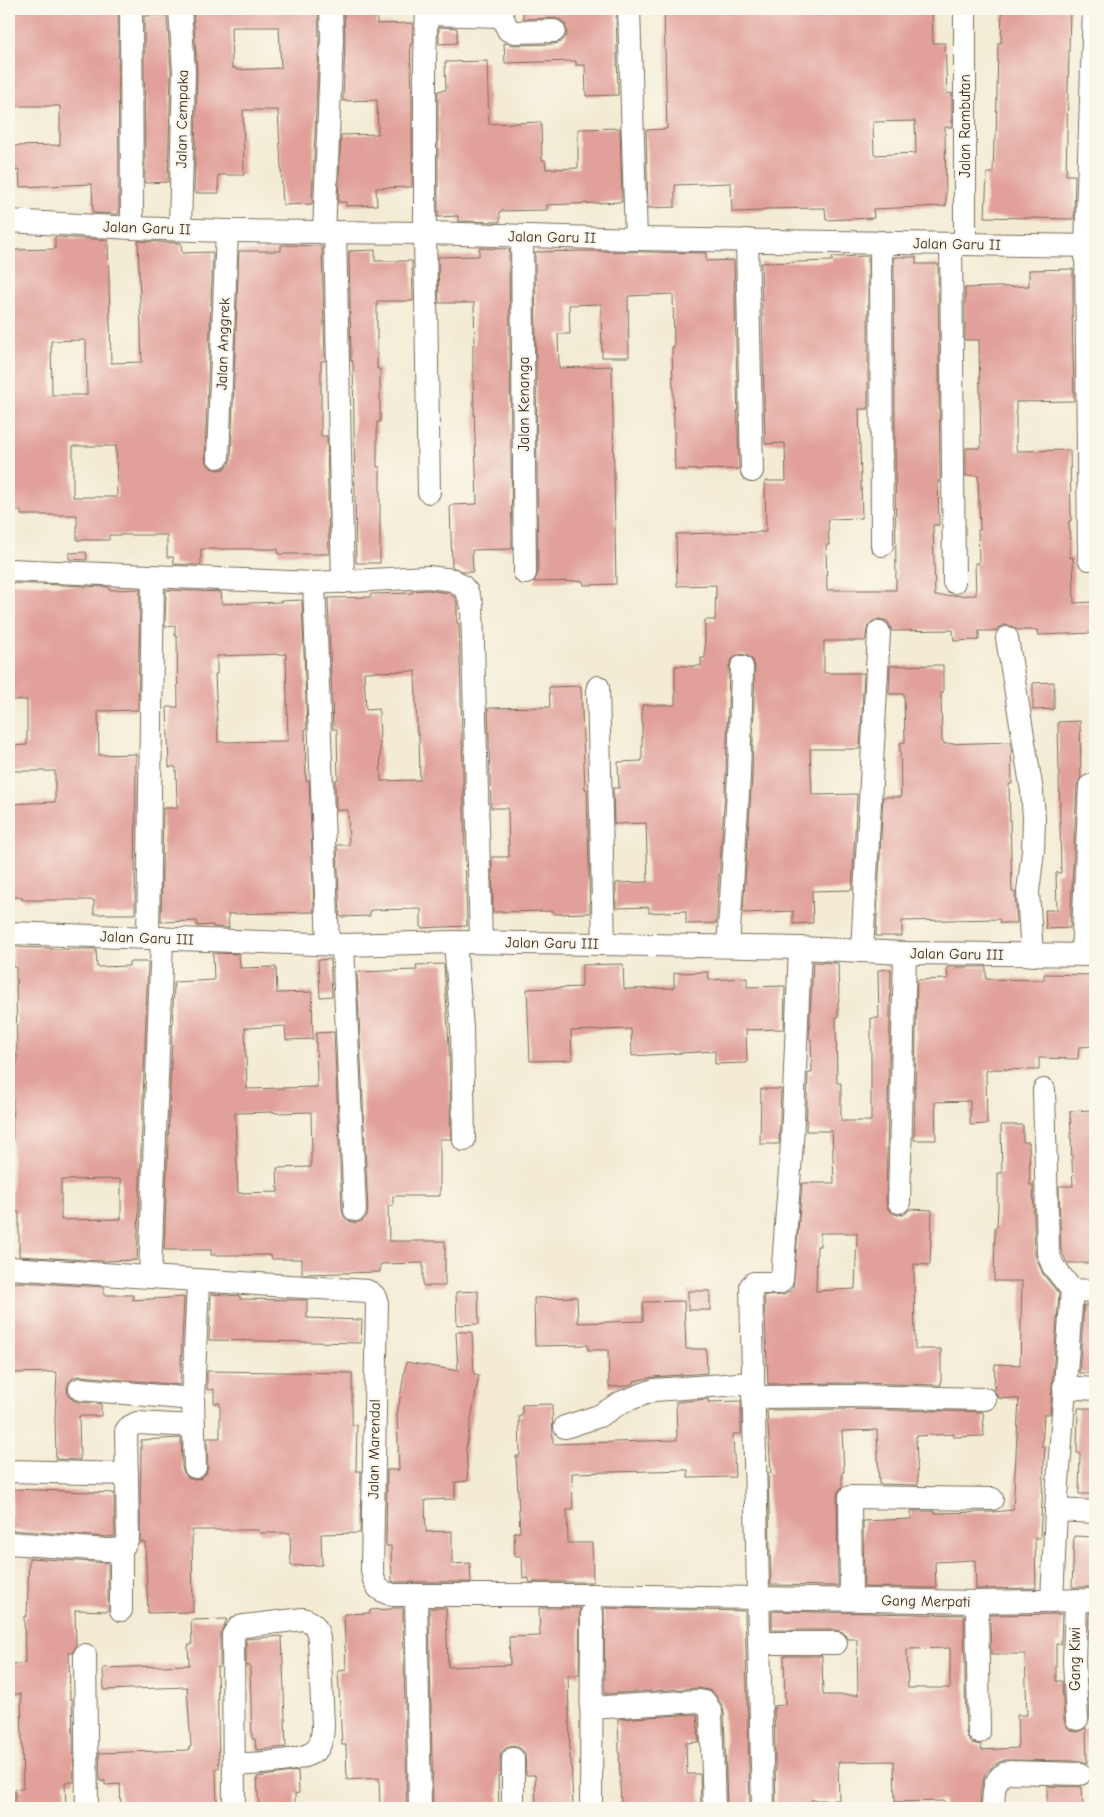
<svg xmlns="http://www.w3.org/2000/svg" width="1104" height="1817" font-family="'Comic Neue',sans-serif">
	<rect width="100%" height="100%" fill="#fbf7ec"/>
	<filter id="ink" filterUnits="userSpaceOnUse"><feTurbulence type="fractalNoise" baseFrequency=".02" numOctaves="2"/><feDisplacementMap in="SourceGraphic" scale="10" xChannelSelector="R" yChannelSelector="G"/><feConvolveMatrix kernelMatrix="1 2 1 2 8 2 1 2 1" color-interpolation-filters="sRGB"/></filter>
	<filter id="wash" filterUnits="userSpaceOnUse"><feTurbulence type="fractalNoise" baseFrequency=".0096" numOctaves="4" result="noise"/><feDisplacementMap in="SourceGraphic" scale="20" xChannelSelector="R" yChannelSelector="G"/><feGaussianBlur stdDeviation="1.12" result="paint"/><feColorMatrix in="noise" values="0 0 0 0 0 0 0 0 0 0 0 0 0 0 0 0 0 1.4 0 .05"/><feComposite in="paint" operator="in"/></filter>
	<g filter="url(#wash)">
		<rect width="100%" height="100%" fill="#f3ebd3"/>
		<g id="blocks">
			<g fill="#e1a19a" fill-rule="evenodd">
				<path d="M9,9H118L119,214L93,213L92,184L20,187L19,170L9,171V146L60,145V106H9Z"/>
				<path d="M193,9H318L319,39L312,204L283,205L278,110H243L244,175H218L219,193H194L197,71ZM231,27H279L281,68L236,70V68H232Z"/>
				<path d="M344,9H377V24L413,23L412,44H410L412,91V187L376,188L377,205L346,206V202H338L341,135L378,134L377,100L343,101L345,40Z"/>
				<path d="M523,9H616L618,95L586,96L585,65H576V61L505,63L504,43L515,45L554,44L561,42L566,37L567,30L565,24L561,20L554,18L523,19Z"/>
				<path d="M664,9H932L933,43H945L947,94L952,93V127H945L946,206L873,209L874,218L826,220L825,208L764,209V211L732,212L731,183L675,185V207L648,208L646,130L667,129ZM915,121L916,153L874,155L873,122Z"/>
				<path d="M1002,9H1070L1066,175H1075L1074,219L985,217L987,173H993L994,140H996L998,43H1001Z"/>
				<path d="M167,15L171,71L168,182L145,183L144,16Z"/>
				<path d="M439,27L457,28V43L439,44Z"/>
				<path d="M487,61L489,124L541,122L542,160H545L546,169L578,168V129L620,128L622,202L547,205V210L500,211V222L458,221V216L438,217V91L446,90L445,62Z"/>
				<path d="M55,237L108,240L111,363L142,362L138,241L181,243L182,253L213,252L205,456L206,463L211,468L218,470L224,469L229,464L231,458L239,251H281V245L322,246L325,361H321V436H327L329,554H278V549H201V565L174,564L173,557H167V535H109V540H77V515H21V511H9V250L55,249ZM84,340L86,341L87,395H52L51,341ZM73,446H116L117,497H73Z"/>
				<path d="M479,248L509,249L512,549L472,550L473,572H465L452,567L450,505L477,504L473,374V344H475L474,303H439L438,257L479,256Z"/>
				<path d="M375,250V261H412L413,301H377V369H380V422H377V467H380V563H356L353,361H351L349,251Z"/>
				<path d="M586,251L706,253V261L734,260L739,469L675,470L672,347H674L673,294L628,296L629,357H602L601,304L569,305L570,334H558L559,368L612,366L616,584L584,585L583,581L534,582L538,573L535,252Z"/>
				<path d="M868,256V409H859L862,518L828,519L829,545H826L827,590H896L894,257H916V264H938L940,476V481H938L939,525H933L935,596L976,595L975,563H979L978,530H980L978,475L966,476V448H981L979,340H965V288L1029,286V270L1073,269V306H1072L1074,401L1016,402V447L1017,451L1070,450L1071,521H1069L1070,558L1073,557L1074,603L1095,602V633L1038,635L1037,630H1018L1012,626L1005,625L999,628L996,631H979V640L954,641L953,630L892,631L890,626L887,621L879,619L873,621L868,625L865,641H824V673H864L860,749H810L812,795L857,794V795L852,890L812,891L813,923L793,924V911L743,913L752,776L755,667L753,660L748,656L742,654L735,656L731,661L729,667L726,775L716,923L686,924V911L649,913V907L616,908V883L648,882L646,823L614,824L613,788H619L618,762L642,761V705H675V666H701V658H705V620H715L716,585L677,586L676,534L766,532L765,481H786L785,443L765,444L761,263L832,261V257Z"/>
				<path d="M86,552L87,560L69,559V553Z"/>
				<path d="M9,583L109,587V590L140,589L138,710L98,711L99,755L136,754L135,914H94V900H22V897H9V804L55,802V771H9V746L27,745V700H9Z"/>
				<path d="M166,590L221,592L222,604L281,602V601L302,600L307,729H305L306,781L309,780L314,912L228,914L229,928L213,927V925L197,926V921L161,922L163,808H177L176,767H169L167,707H178L177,636H175V626L165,627ZM286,654L288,741L218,742L215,674H217V656Z"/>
				<path d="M428,590L448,593L453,596L457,602V623H459L467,926L421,928V909L370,910V916L340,917L337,845H349L348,810H336L335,780H338L337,729H333L328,598L371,597V594L412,593V591ZM415,671L417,734H419L420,780L381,781L379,709L366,710L364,672Z"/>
				<path d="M943,665V693H941L942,742H944V744L1011,742L1012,784H1009L1012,892H1015L1017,923H1000L999,919L902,921V936H876L883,797H901L900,743L905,742L904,694H889L890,666Z"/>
				<path d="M1054,682V709L1033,710V683Z"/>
				<path d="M581,686L585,789H587L590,913L553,914V911L493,912L492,857H509L508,808H491L488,708L550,707L549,687Z"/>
				<path d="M1080,721L1081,777L1077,785L1070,928L1046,929L1045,910H1057L1056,873H1061L1058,722Z"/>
				<path d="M13,947L51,948V949H96L97,967L129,966V962H148L137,1260L103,1261L19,1256V1212H12L13,1063H17L16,967H13ZM121,1179V1219L61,1220V1180Z"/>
				<path d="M213,953L239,954L240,968L276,967L277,993L312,992L313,1039L286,1040L285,1026L245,1028L247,1089L317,1087L316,1033L334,1032L342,1211L344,1217L349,1221L355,1223L362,1221L367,1216L368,1209L357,972L417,970L416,965L444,964L449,1046L451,1139H440V1196H393V1206H388L389,1241H445V1286H423V1263L380,1264V1272L306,1274H302V1259H272L271,1255H211V1250H164L174,982L214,980ZM275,1112V1113L311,1112L312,1152H311V1167L277,1168L278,1192L238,1193L235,1113Z"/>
				<path d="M330,959L332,996L320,997L318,960Z"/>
				<path d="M813,962L838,963L839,1001H838V1017H836L837,1083H841V1121H871V1018H879L878,970L891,969L886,1202L888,1209L892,1213L898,1215L905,1214L910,1209L932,1210L930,1265L914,1264L915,1349H941V1385L849,1383L768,1384L764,1296L784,1295L793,1289L802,1183H834L832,1131H806L808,1073H812L811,1039H809ZM820,1233H857L855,1289L816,1291L817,1246H820Z"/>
				<path d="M623,964L624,989L674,988V973L708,972L709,980L747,978V987L785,986L784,1029L746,1030L747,1063L715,1064V1051L632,1056L631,1029L571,1031L572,1060L530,1061L527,989L582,987V965Z"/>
				<path d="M947,967H986V979L1044,980V974L1095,975V1046L1079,1047L1078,1059L1039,1058V1070L993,1069L986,1071L987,1124L970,1125V1101L935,1102L936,1140H914L917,980L948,979Z"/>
				<path d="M761,1089H781L779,1144H760Z"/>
				<path d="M1095,1110V1263H1067L1061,1250L1059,1186H1073L1070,1111Z"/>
				<path d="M1001,1125H1023V1142H1029L1030,1185H1033L1035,1254L1043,1274L1059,1294L1050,1414H1044L1042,1447H1045L1040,1538H1035L1036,1588L976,1589L975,1560L935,1562L936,1588L864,1587L863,1521L911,1519V1511H935V1513L992,1512L1013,1510L1019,1399L998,1398L994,1390L995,1364L1020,1365L1022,1281H994L995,1227H997L998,1206V1173H1002Z"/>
				<path d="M19,1282L104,1287V1295H133V1300L184,1297L180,1385L81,1376L74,1377L69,1382L67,1387L68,1395L73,1400L78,1402L101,1404V1416H79L80,1460L56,1459L55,1418L57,1372L10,1373L9,1312H13L12,1283Z"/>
				<path d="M478,1291L479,1324L457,1325L456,1292Z"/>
				<rect x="688" y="1291" width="22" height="19"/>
				<path d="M211,1294L240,1296V1299L307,1300V1318L362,1320L361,1343L209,1340Z"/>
				<path d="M577,1297L578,1323L643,1321V1302L684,1301L686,1349H706L707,1373L653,1377L634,1381V1383L627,1386L609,1387L608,1350H588V1345L535,1346L534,1298Z"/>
				<path d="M1084,1305H1095V1373H1079Z"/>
				<path d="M456,1332H472L474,1374L479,1375L466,1448L468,1481L455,1482V1499L425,1500L426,1532L452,1531V1564L470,1563L471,1582H395L392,1581L391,1546H386L387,1470H399L397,1416L406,1362L458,1371Z"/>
				<path d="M207,1371L352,1373V1425H357L356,1471H361L360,1533L321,1534L322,1565L291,1566L290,1533H260L259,1530H192L193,1612L148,1613L145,1542H140L141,1440L181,1438L182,1467L184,1473L188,1478L195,1480L202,1478L206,1474L208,1467L207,1438H220V1403H214V1389L207,1390Z"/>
				<path d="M708,1399V1402L741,1401V1434H733L735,1477L688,1478V1470L572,1473L573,1510H567L568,1543H592L593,1582H529V1578L523,1579L522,1556H515L514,1532H520L516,1456H520L519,1416H522V1405L552,1404L553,1444L677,1440L676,1402Z"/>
				<path d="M1078,1408H1095V1494H1079L1080,1453H1077Z"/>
				<path d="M849,1409L983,1412L984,1436L954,1437V1434L916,1436L918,1485L879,1484L877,1430L842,1431L844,1472H842V1487L838,1491L837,1497L838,1586L771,1585L768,1473H771L767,1410Z"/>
				<path d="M13,1489L114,1493L115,1536L107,1537L11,1530Z"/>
				<path d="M1074,1536L1094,1537L1091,1587H1072Z"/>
				<path d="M29,1558L108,1563V1611L75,1610L76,1646L72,1653H69L70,1699L72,1698L74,1782H65L66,1808H15V1789H23L21,1694H11L10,1664L25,1663L24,1616H27Z"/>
				<path d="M392,1608H403L407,1808H380L379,1778L347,1780L346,1745H342L338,1671L346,1670L344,1614L370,1613V1610L392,1609Z"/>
				<path d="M429,1608H446L448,1667L510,1665L509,1637L540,1636L539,1608H580L579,1675H568L570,1759H571L573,1808H536L535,1775H526L525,1753L520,1748L513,1746L506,1748L501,1753L500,1759V1776H498L499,1808H433Z"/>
				<path d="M604,1608L745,1611L750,1808H727L724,1712L722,1705L713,1691L698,1688L605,1694Z"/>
				<path d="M772,1611L964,1615L966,1732L968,1738L972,1743L981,1745V1750L1018,1748L1017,1715H1027L1025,1654H991L990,1615L1062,1614L1061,1644H1056V1681H1062L1064,1720L1066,1726L1071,1730L1077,1732L1086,1728L1087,1763L1080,1761L1004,1760L995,1764L986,1772L981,1789L980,1808H944V1801L895,1802L894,1761L838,1762L839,1800H811L812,1808H776L774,1706L785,1705L784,1656H822L823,1695H858L857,1639H848L843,1632L836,1630H772ZM950,1648V1688H908L907,1649Z"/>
				<path d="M1089,1613H1095V1643L1088,1644Z"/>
				<path d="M227,1619L220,1635V1667H217L219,1768H216L217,1808H121L120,1784L105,1785V1781H100L99,1753L189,1750V1747H191L187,1687L104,1690L103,1668L189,1665L188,1645H192L191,1620Z"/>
				<path d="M282,1636L286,1747L256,1750L255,1739H252L250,1666H246V1639Z"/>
				<path d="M1088,1680H1095V1719L1090,1720Z"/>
				<path d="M697,1714L699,1742L686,1743L687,1774H700L701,1808H621L618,1719Z"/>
				<path d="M298,1771L299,1793L295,1794V1808H259L257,1777Z"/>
				<path d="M1047,1786L1082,1787L1083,1808H1047Z"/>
			</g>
		</g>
	</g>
	<g filter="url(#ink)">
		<use href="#blocks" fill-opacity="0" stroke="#7b6e5d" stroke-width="1"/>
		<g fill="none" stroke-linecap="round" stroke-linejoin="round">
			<defs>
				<g id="minor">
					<path d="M131,9L132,228"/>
					<path d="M180,9L184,71L180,229"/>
					<path d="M427,9L425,59V233L429,492"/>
					<path d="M629,9L636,239"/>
					<path d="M965,9V244"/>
					<path d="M427,14L502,16L508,30L515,32L554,31"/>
					<path d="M9,221L132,228L227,231L425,233L636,239L1095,246"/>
					<path d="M324,233L332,39L331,9"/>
					<path d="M335,233L343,582"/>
					<path d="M522,236L525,573"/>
					<path d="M747,240L752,471"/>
					<path d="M881,242L882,545"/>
					<path d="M951,244L954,582"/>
					<path d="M218,457L227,231"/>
					<path d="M1089,559L1086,246L1094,9"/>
					<path d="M9,570L314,583L428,577L453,580L462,586L467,592L472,605L481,942"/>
					<path d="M314,583L328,944"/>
					<path d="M1007,638L1032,791L1034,818L1033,851L1028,892L1032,955"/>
					<path d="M598,687L604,944"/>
					<path d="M9,933L343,945L455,942L604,944L800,948L905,953L1095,955"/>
					<path d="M148,938L153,576"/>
					<path d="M455,942L462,1029L464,1140"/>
					<path d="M343,945L355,1210"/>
					<path d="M728,946L739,776L742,667"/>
					<path d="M862,951L879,632"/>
					<path d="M1082,955L1090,786"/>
					<path d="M1044,1090L1048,1253L1053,1266L1072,1290L1056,1510L1052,1601"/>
					<path d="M899,1202L905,953"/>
					<path d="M9,1268L367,1291C374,1294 375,1296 377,1303L372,1570C374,1586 378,1591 393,1595H592L977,1602L1095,1600"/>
					<path d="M150,1276L162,938"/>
					<path d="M1072,1290L1095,1291"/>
					<path d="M1064,1387L1095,1389"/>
					<path d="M80,1389L193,1399"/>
					<path d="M753,1397L849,1396L985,1399"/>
					<path d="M565,1427L599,1416L622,1402L654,1390L752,1383"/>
					<path d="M195,1467L193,1399L198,1281"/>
					<path d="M9,1471L127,1474"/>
					<path d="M1056,1510L1095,1512"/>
					<path d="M9,1543L107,1550C118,1550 125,1549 128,1537L126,1431L129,1427L137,1423L194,1426"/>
					<path d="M121,1549V1610"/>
					<path d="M416,1595L420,1808"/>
					<path d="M851,1599L850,1497L992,1499"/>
					<path d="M1076,1600L1074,1661L1077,1719"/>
					<path d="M977,1602L979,1732"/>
					<path d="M759,1643H836"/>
					<path d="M85,1655L87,1808"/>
					<path d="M591,1708L699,1701L705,1702L711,1712L714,1808"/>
					<path d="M234,1808L233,1635L239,1627L244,1626L303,1619C314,1622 317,1627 319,1639L323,1725C323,1733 322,1741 318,1748C306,1763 254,1763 235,1765"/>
					<path d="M513,1808V1759"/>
					<path d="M591,1808L592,1613"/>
					<path d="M763,1808L751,1286L754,1283H779L782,1280L792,1142L800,948"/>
					<path d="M993,1808C994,1793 992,1777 1009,1772L1080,1774"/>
				</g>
			</defs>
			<use href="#minor" stroke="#7b6e5d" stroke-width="24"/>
			<use href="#minor" stroke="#fff" stroke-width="22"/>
		</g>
	</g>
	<g text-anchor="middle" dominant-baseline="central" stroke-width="4.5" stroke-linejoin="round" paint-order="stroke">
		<g font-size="15" fill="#3b2a1e" stroke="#fbf7ec">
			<text transform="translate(182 119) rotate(-89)">Jalan Cempaka</text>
			<text transform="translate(965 126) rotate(-90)">Jalan Rambutan</text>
			<text transform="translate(147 228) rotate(2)">Jalan Garu II</text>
			<text transform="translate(552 237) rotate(1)">Jalan Garu II</text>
			<text transform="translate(957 244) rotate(1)">Jalan Garu II</text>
			<text transform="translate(223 344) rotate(-88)">Jalan Anggrek</text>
			<text transform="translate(524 404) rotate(-90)">Jalan Kenanga</text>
			<text transform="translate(147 938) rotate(2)">Jalan Garu III</text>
			<text transform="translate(552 943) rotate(1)">Jalan Garu III</text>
			<text transform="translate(957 954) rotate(1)">Jalan Garu III</text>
			<text transform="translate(374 1449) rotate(-89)">Jalan Marendal</text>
			<text transform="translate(926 1601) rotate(1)">Gang Merpati</text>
			<text transform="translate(1075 1659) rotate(-90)">Gang Kiwi</text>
		</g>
	</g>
	<rect width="1104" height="1817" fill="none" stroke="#fbf7ec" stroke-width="30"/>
</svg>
